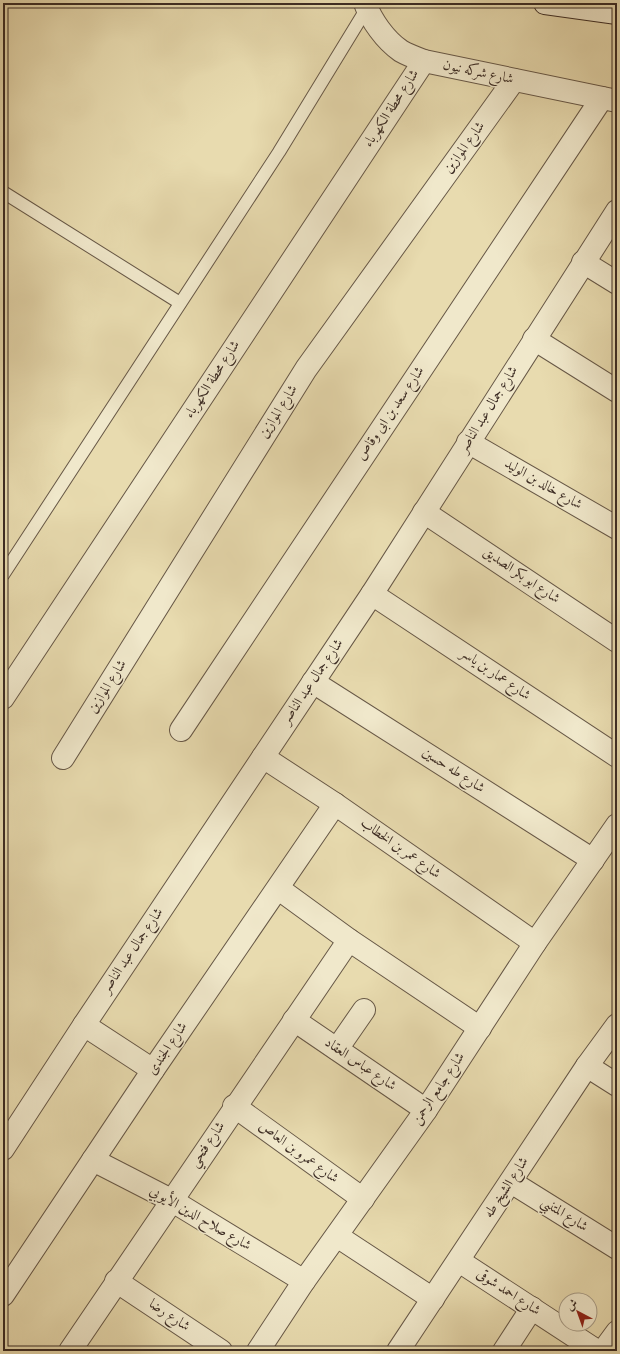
<svg xmlns="http://www.w3.org/2000/svg" width="620" height="1354" font-family="'Sorts Mill Goudy',Amiri,serif">
	<rect width="100%" height="100%" fill="#e8dbaf"/>
	<filter id="stains"><feTurbulence type="fractalNoise" baseFrequency=".005" numOctaves="4"/><feColorMatrix values="0 0 0 0 .2 0 0 0 0 .09 0 0 0 0 .02 0 0 0 .5 -.17"/></filter>
	<radialGradient id="worn" r=".72"><stop offset=".6" stop-color="#630" stop-opacity="0"/><stop offset="1" stop-color="#630" stop-opacity=".3"/></radialGradient>
	<g fill="none" stroke-linecap="round" stroke-linejoin="round">
		<defs>
			<g id="lane">
				<path d="M3,192L180,303"/>
				<path d="M3,575L279,152L367,8"/>
			</g>
			<g id="street">
				<path d="M365,3C371,20 385,40 401,51C408,55 416,58 424,61L617,101"/>
				<path d="M583,262L617,283"/>
				<path d="M534,339L617,391"/>
				<path d="M468,442L617,528"/>
				<path d="M424,512L617,641"/>
				<path d="M372,594L617,756"/>
				<path d="M313,682L593,860"/>
				<path d="M3,698L424,61"/>
				<path d="M181,730L602,98"/>
				<path d="M263,757L335,804L535,943"/>
				<path d="M63,758L306,369L514,80"/>
				<path d="M279,889L349,940L480,1028"/>
				<path d="M294,1020L426,1110"/>
				<path d="M84,1025L153,1070"/>
				<path d="M337,1049L364,1010"/>
				<path d="M587,1066L617,1085"/>
				<path d="M234,1106L363,1199"/>
				<path d="M3,1149L84,1025L372,594L617,211"/>
				<path d="M93,1160L171,1200L304,1281"/>
				<path d="M511,1182L617,1248"/>
				<path d="M337,1236L433,1299"/>
				<path d="M459,1261L597,1351"/>
				<path d="M116,1281L221,1351"/>
				<path d="M3,1295L153,1070L335,804"/>
				<path d="M70,1351L349,940"/>
				<path d="M258,1351L304,1281L426,1110L535,943L617,825"/>
				<path d="M398,1351L587,1066L617,1025"/>
				<path d="M504,1351L532,1308"/>
				<path d="M603,1351L617,1332"/>
			</g>
			<path id="secondary" d="M545,3L617,13"/>
		</defs>
		<use href="#lane" stroke="#675847" stroke-width="14"/>
		<use href="#street" stroke="#675847" stroke-width="24"/>
		<use href="#secondary" stroke="#3c2c24" stroke-width="24"/>
		<use href="#lane" stroke="#f0e8cb" stroke-width="12"/>
		<use href="#street" stroke="#f0e8cb" stroke-width="22"/>
		<use href="#secondary" stroke="#f0e8cb" stroke-width="22"/>
	</g>
	<g text-anchor="middle" dominant-baseline="central" stroke-width="3" stroke-linejoin="round" paint-order="stroke">
		<g font-size="14" fill="#3c2c24" stroke="#f0e8cb">
			<text transform="translate(478 73) rotate(12)">شارع شركه نيون</text>
			<text transform="translate(392 109) rotate(-57)">شارع محطة الكهرباء</text>
			<text transform="translate(465 148) rotate(-54)">شارع الموازين</text>
			<text transform="translate(213 380) rotate(-57)">شارع محطة الكهرباء</text>
			<text transform="translate(489 410) rotate(-58)">شارع جمال عبد الناصر</text>
			<text transform="translate(279 412) rotate(-58)">شارع الموازين</text>
			<text transform="translate(391 414) rotate(-56)">شارع سعد بن ابى وقاص</text>
			<text transform="translate(543 485) rotate(30)">شارع خالد بن الوليد</text>
			<text transform="translate(521 576) rotate(34)">شارع ابو بكر الصديق</text>
			<text transform="translate(495 675) rotate(34)">شارع عمار بن ياسر</text>
			<text transform="translate(313 682) rotate(-56)">شارع جمال عبد الناصر</text>
			<text transform="translate(108 687) rotate(-58)">شارع الموازين</text>
			<text transform="translate(453 771) rotate(33)">شارع طه حسين</text>
			<text transform="translate(400 849) rotate(35)">شارع عمر بن الخطاب</text>
			<text transform="translate(133 951) rotate(-56)">شارع جمال عبد الناصر</text>
			<text transform="translate(168 1049) rotate(-56)">شارع الجندى</text>
			<text transform="translate(360 1065) rotate(34)">شارع عباس العقاد</text>
			<text transform="translate(439 1089) rotate(-56)">شارع جامع الرحمن</text>
			<text transform="translate(208 1145) rotate(-56)">شارع فتحي</text>
			<text transform="translate(298 1153) rotate(36)">شارع عمرو بن العاص</text>
			<text transform="translate(507 1188) rotate(-57)">شارع الشيخ طه</text>
			<text transform="translate(564 1215) rotate(32)">شارع المتنبي</text>
			<text transform="translate(200 1219) rotate(30)">شارع صلاح الدين الأيوبي</text>
			<text transform="translate(508 1293) rotate(33)">شارع احمد شوقى</text>
			<text transform="translate(169 1316) rotate(34)">شارع رضا</text>
		</g>
	</g>
	<rect width="620" height="1354" fill="none" stroke="#e8dbaf" stroke-width="16"/>
	<rect x="4" y="4" width="612" height="1346" fill="none" stroke="#3c2c24" stroke-width="2"/>
	<rect x="8" y="8" width="604" height="1338" fill="none" stroke="#3c2c24"/>
	<g transform="translate(578 1312) rotate(319)"><circle r="19" fill="#f0e8cb" stroke="#a89d88"/>
	<path d="M0-3L7 15L0 10L-7 15Z" fill="#8f2418"/>
	<text y="-6" font-size="11" font-weight="bold" text-anchor="middle" fill="#3c2c24">ش</text>
	</g>
	<rect width="100%" height="100%" filter="url(#stains)"/>
	<rect width="100%" height="100%" fill="url(#worn)"/>
</svg>
